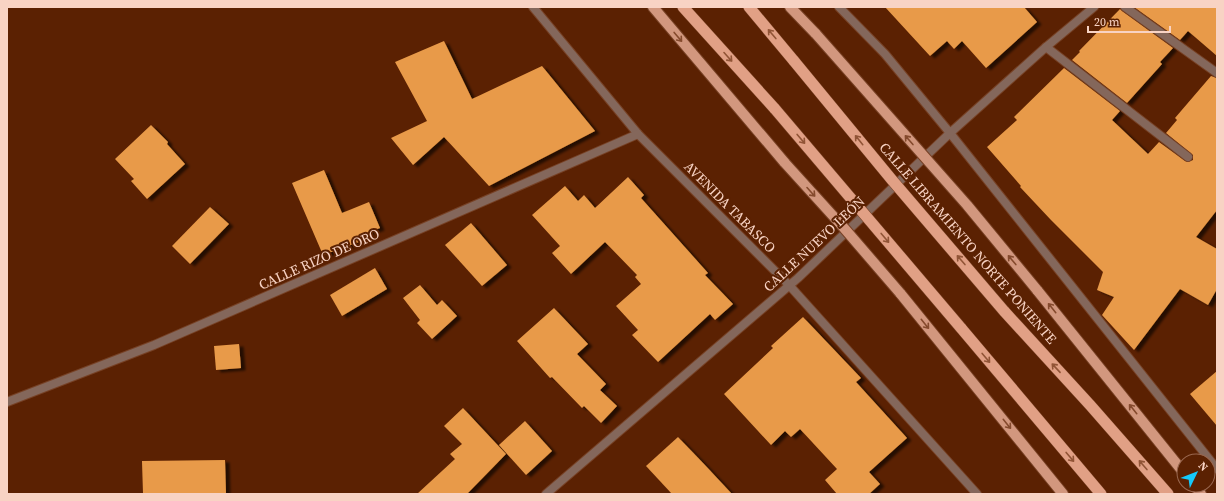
<svg xmlns="http://www.w3.org/2000/svg" width="1224" height="501" font-family="'Source Serif 4',serif">
	<defs>
		<filter id="shadow"><feDropShadow dx="4.5" dy="2.5" stdDeviation="1" flood-color="#0009"/></filter>
	</defs>
	<rect width="100%" height="100%" fill="#5b2102"/>
	<g fill="#e89a48" filter="url(#shadow)">
		<path d="M885,7H1024L1037,22L986,68L962,41L954,49L947,41L930,56Z"/>
		<path d="M1134,7H1217V56L1188,31L1180,40Z"/>
		<path d="M1120,9L1122,11L1173,48L1160,62L1162,64L1127,103L1072,60L1080,52L1079,51Z"/>
		<path d="M444,41L472,99L542,66L595,131L489,186L444,137L413,165L391,138L427,121L395,62Z"/>
		<path d="M1064,68L1120,111L1112,120L1148,154L1159,142L1185,161L1188,162L1193,160V155L1166,133L1177,120L1175,118L1211,76L1217,78V210L1196,237L1217,249V289L1208,305L1180,289L1134,350L1102,315L1114,297L1097,290L1103,272L1051,220L1020,187L1021,186L987,147L1017,120L1014,117Z"/>
		<path d="M151,125L168,142L167,144L185,164L147,199L131,181L134,179L115,159Z"/>
		<path d="M324,170L342,213L369,202L380,228L356,237L359,242L323,255L292,183Z"/>
		<path d="M628,177L644,195L641,198L708,273L705,275L733,304L715,320L710,314L658,362L632,335L638,330L616,306L641,284L635,277L637,275L605,242L571,274L552,253L560,246L532,215L565,186L578,201L584,195L595,208Z"/>
		<path d="M210,207L229,224L190,264L172,246Z"/>
		<path d="M471,223L507,265L482,286L445,245Z"/>
		<path d="M375,268L387,289L342,316L330,295Z"/>
		<path d="M420,285L437,305L442,300L457,316L432,339L417,323L420,320L403,298Z"/>
		<path d="M554,308L588,344L577,354L606,384L600,390L617,406L601,423L584,406L582,408L552,377L550,378L517,341Z"/>
		<path d="M803,317L861,378L856,382L907,438L869,472L880,484L869,494H837L825,480L837,469L800,429L791,437L785,431L771,445L724,394L773,348L771,346Z"/>
		<path d="M239,344L241,368L216,370L214,346Z"/>
		<path d="M1217,371V426L1190,394Z"/>
		<path d="M463,408L506,454L467,494H417L455,459L450,454L462,444L444,426Z"/>
		<path d="M525,421L552,451L526,475L499,445Z"/>
		<path d="M678,437L704,464L732,494H672L646,466Z"/>
		<path d="M225,460L226,494H143L142,461Z"/>
	</g>
	<g fill="none" stroke-linecap="round" stroke-linejoin="round">
		<defs>
			<g id="minor">
				<path d="M533,7L638,134L789,285L977,494"/>
				<path d="M839,7L885,54L950,133L1217,469"/>
				<path d="M1125,7L1217,73"/>
				<path d="M1046,47L1188,157"/>
				<path d="M7,402L154,345L638,134"/>
				<path d="M546,494L798,278L950,133L1046,47L1094,7"/>
			</g>
			<g id="primary">
				<path d="M653,7L785,163"/>
				<path d="M790,7L816,34"/>
				<path d="M1037,290L1184,473"/>
				<path d="M900,293L1063,494"/>
				<path d="M1194,485L1201,494"/>
			</g>
			<g id="trunk">
				<path d="M683,7L775,109"/>
				<path d="M749,7L794,61"/>
				<path d="M1004,311L1090,405L1168,494"/>
				<path d="M961,328L1101,494"/>
			</g>
		</defs>
		<use href="#minor" stroke="#774125" stroke-width="10"/>
		<use href="#primary" stroke="#774125" stroke-width="12"/>
		<use href="#trunk" stroke="#774125" stroke-width="12"/>
		<use href="#minor" stroke="#84675b" stroke-width="8"/>
		<use href="#primary" stroke="#d2977e" stroke-width="10"/>
		<use href="#trunk" stroke="#e1a085" stroke-width="11"/>
		<defs>
			<g id="primary-bridge">
				<path d="M816,34L967,205L1037,290"/>
				<path d="M785,163L844,228L900,293"/>
			</g>
			<g id="trunk-bridge">
				<path d="M794,61L892,180L1004,311"/>
				<path d="M775,109L961,328"/>
			</g>
		</defs>
		<use href="#primary-bridge" stroke="#774125" stroke-width="12" stroke-linecap="butt"/>
		<use href="#trunk-bridge" stroke="#774125" stroke-width="12" stroke-linecap="butt"/>
		<use href="#primary-bridge" stroke="#d2977e" stroke-width="10"/>
		<use href="#trunk-bridge" stroke="#e1a085" stroke-width="11"/>
	</g>
	<defs><path id="oneway-shaft" d="M-6 0H5M1.5-3L5.5 0L1.5 3" fill="none" stroke-width="1.6" stroke-linecap="round" stroke-linejoin="round"/></defs>
	<g stroke="#915436">
		<use href="#oneway-shaft" transform="translate(772 34) rotate(-130)"/>
		<use href="#oneway-shaft" transform="translate(728 57) rotate(48)"/>
		<use href="#oneway-shaft" transform="translate(801 139) rotate(50)"/>
		<use href="#oneway-shaft" transform="translate(859 140) rotate(-129)"/>
		<use href="#oneway-shaft" transform="translate(885 238) rotate(50)"/>
		<use href="#oneway-shaft" transform="translate(961 260) rotate(-131)"/>
		<use href="#oneway-shaft" transform="translate(986 358) rotate(50)"/>
		<use href="#oneway-shaft" transform="translate(1056 368) rotate(-133)"/>
		<use href="#oneway-shaft" transform="translate(1070 457) rotate(50)"/>
		<use href="#oneway-shaft" transform="translate(1143 465) rotate(-131)"/>
	</g>
	<g stroke="#854a2d">
		<use href="#oneway-shaft" transform="translate(678 37) rotate(50)"/>
		<use href="#oneway-shaft" transform="translate(909 140) rotate(-131)"/>
		<use href="#oneway-shaft" transform="translate(811 192) rotate(48)"/>
		<use href="#oneway-shaft" transform="translate(1012 260) rotate(-130)"/>
		<use href="#oneway-shaft" transform="translate(1052 308) rotate(-129)"/>
		<use href="#oneway-shaft" transform="translate(925 324) rotate(51)"/>
		<use href="#oneway-shaft" transform="translate(1133 409) rotate(-129)"/>
		<use href="#oneway-shaft" transform="translate(1007 424) rotate(51)"/>
	</g>
	<g text-anchor="middle" dominant-baseline="central" stroke-width="4" stroke-linejoin="round" paint-order="stroke">
		<g font-size="14" fill="#f8d3c4" stroke="#5b2102">
			<text transform="translate(730 207) rotate(45)">AVENIDA TABASCO</text>
			<text transform="translate(968 243) rotate(49)">CALLE LIBRAMIENTO NORTE PONIENTE</text>
			<text transform="translate(814 244) rotate(-43)">CALLE NUEVO LEÓN</text>
			<text transform="translate(319 259) rotate(-24)">CALLE RIZO DE ORO</text>
		</g>
	</g>
	<rect width="1224" height="501" fill="none" stroke="#f8d3c4" stroke-width="16"/>
	<g transform="translate(1196 473) rotate(47)"><circle r="19" fill="#5b2102" stroke="#9a6850"/>
	<path d="M0-3L7 15L0 10L-7 15Z" fill="#15cafb"/>
	<text y="-6" font-size="11" font-weight="bold" text-anchor="middle" fill="#f8d3c4">N</text>
	</g>
	<path d="M1088 26v6h82v-6" fill="none" stroke="#f8d3c4" stroke-width="2"/>
	<text x="1094" y="26" font-size="12" fill="#f8d3c4" stroke="#5b2102" stroke-width="3" paint-order="stroke">20 m</text>
</svg>
